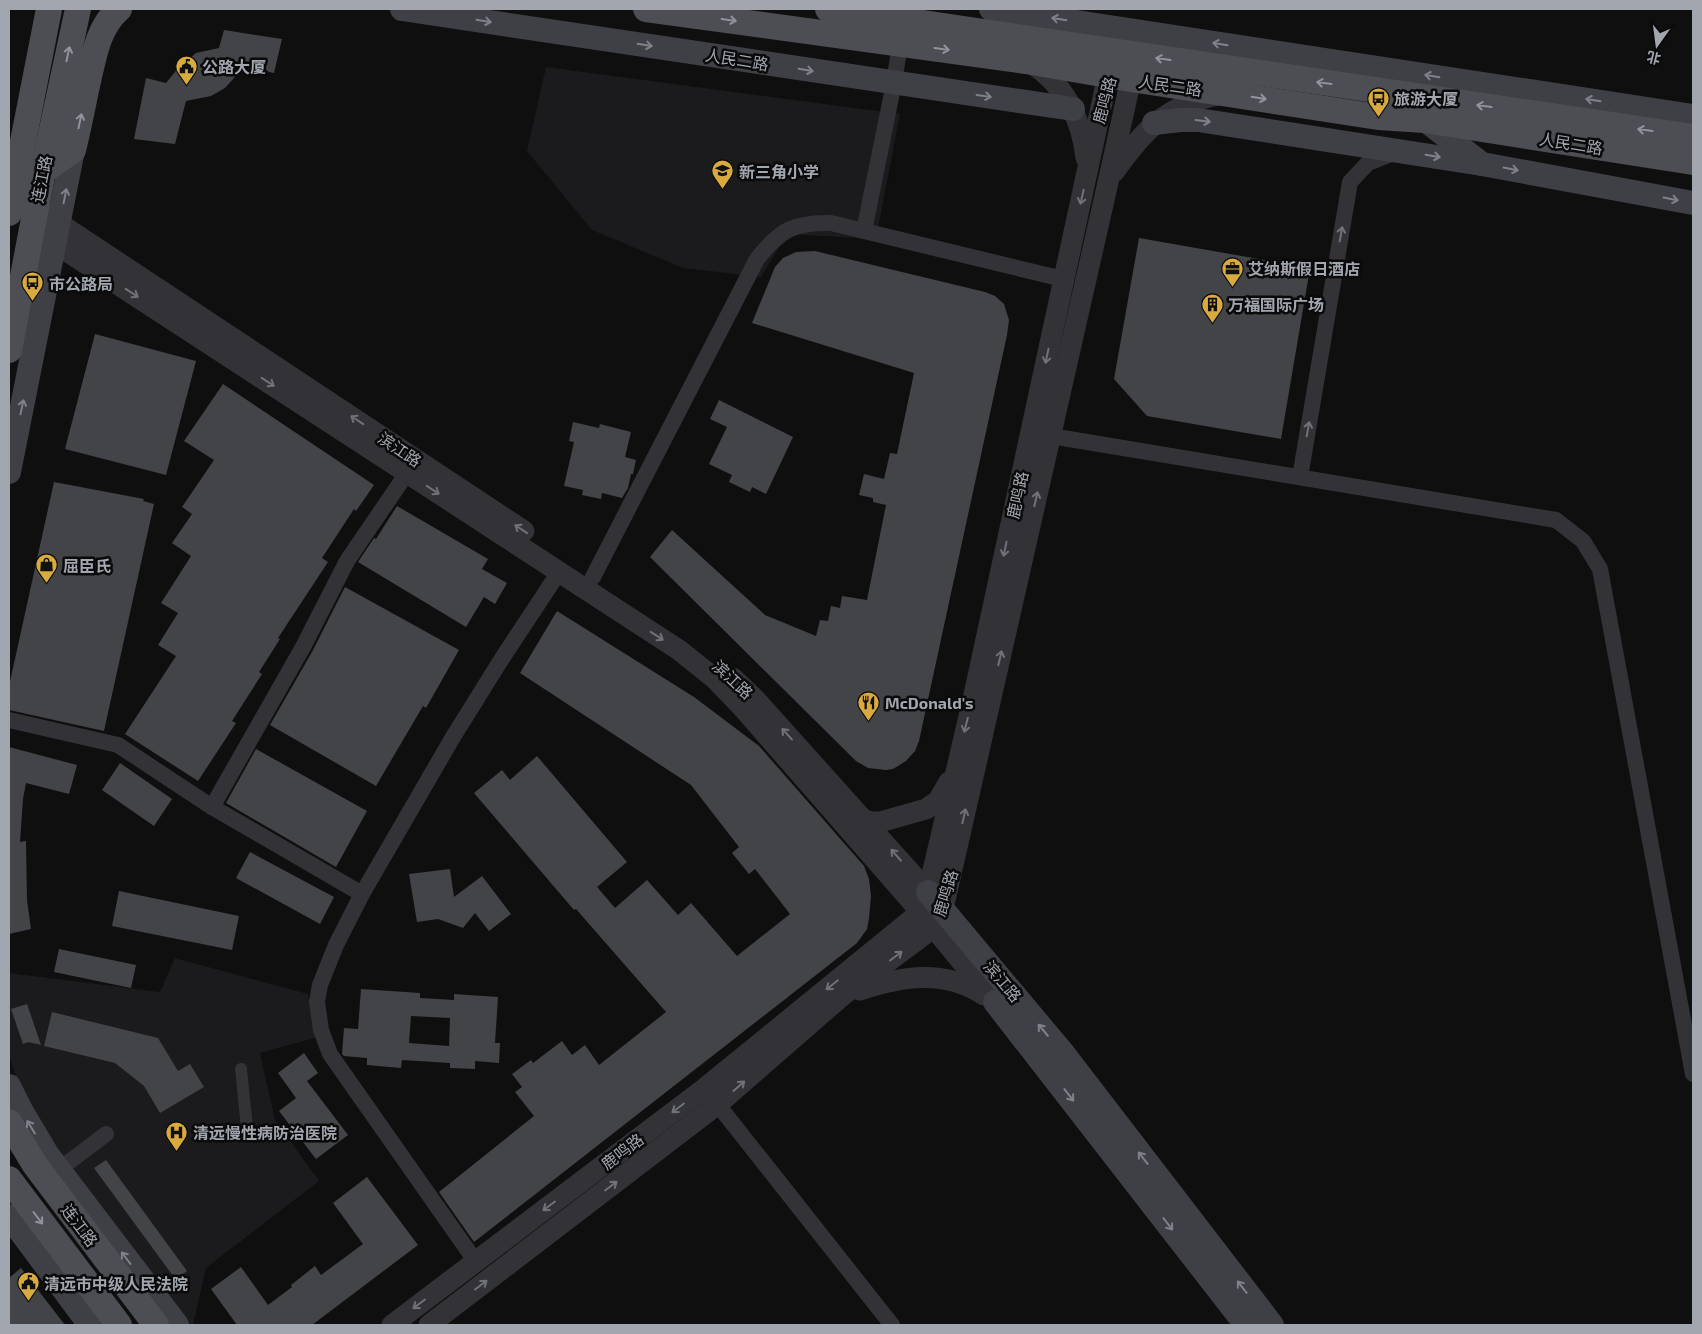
<svg xmlns="http://www.w3.org/2000/svg" width="1702" height="1334" font-family="'Exo 2','Noto Sans SC',sans-serif">
	<rect width="100%" height="100%" fill="#0f0f10"/>
	<g fill="#1b1b1d">
		<path d="M546,67L900,114L876,239L787,234L761,277L683,268L592,230L527,151Z"/>
		<path d="M175,958L308,994L318,1037L260,1053L275,1120L319,1181L206,1268L193,1325H189L27,1112L9,1055V973L160,992Z"/>
	</g>
	<g fill="#434448" fill-rule="evenodd">
		<path d="M224,30L282,39L274,73L238,66L234,78L225,88L211,96L186,101L175,144L134,139L146,78L166,83L179,67L196,53L219,48Z"/>
		<path d="M1139,238L1310,268L1281,439L1147,416L1114,379Z"/>
		<path d="M815,251L985,292L995,296L1004,304L1009,320L1007,335L919,741L915,751L906,761L893,769L886,770L868,768L856,761L650,557L672,530L765,615L816,636L820,620L828,621L831,606L840,608L842,596L867,600L886,505L873,502V498L859,495L864,474L884,479L890,453L897,454L914,373L752,323L775,267L783,258L796,252Z"/>
		<path d="M95,334L196,361L166,475L65,449Z"/>
		<path d="M223,384L374,485L356,511L354,509L322,558L328,562L278,638L280,639L259,672L262,674L232,721L236,723L198,781L125,734L176,656L158,645L178,613L161,603L191,556L172,543L192,514L182,507L214,460L184,441Z"/>
		<path d="M719,400L793,437L766,494L752,487L750,492L729,482L732,475L709,464L727,427L710,419Z"/>
		<path d="M573,422L599,428L600,424L631,432L625,457L636,460L633,474H631L628,488L622,498L602,493L601,499L582,495L583,490L564,486L574,442L569,441Z"/>
		<path d="M54,482L144,499L143,501L154,504L104,731L9,710V686Z"/>
		<path d="M397,506L488,559L482,569L507,583L495,604L484,597L466,627L358,562L374,538L376,539Z"/>
		<path d="M345,587L459,650L426,708L423,706L376,786L270,725L312,652Z"/>
		<path d="M557,611L694,697L759,746L864,866L869,879L871,896L869,918L867,929L857,943L474,1242L439,1192L534,1116L515,1092L522,1087L512,1074L531,1060L533,1063L562,1041L572,1055L585,1045L599,1065L666,1012L576,909L574,910L474,793L502,770L510,780L537,756L627,862L597,887L615,908L647,880L678,915L691,903L737,956L790,914L755,869L749,874L732,853L739,847L691,785L520,673Z"/>
		<path d="M9,747L77,765L69,794L26,783L23,799L20,842L26,841L27,900L31,929L9,934Z"/>
		<path d="M256,749L367,811L336,867L226,803Z"/>
		<path d="M120,763L172,799L154,826L102,790Z"/>
		<path d="M250,852L334,897L320,924L236,878Z"/>
		<path d="M450,869L454,897L482,876L511,914L489,931L475,913L463,928L438,919L417,922L409,874Z"/>
		<path d="M119,891L239,916L232,950L112,926Z"/>
		<path d="M59,949L136,965L131,988L54,972Z"/>
		<path d="M361,989L420,993V998L454,1000V994L498,997L495,1043H500L499,1063L475,1061V1069L450,1068V1063L402,1060L401,1068L367,1065V1058L344,1056L342,1054L344,1028L358,1029ZM411,1016L450,1018L449,1046L409,1043Z"/>
		<path d="M27,1004L41,1045L28,1042L23,1044L11,1009Z"/>
		<path d="M52,1012L158,1038L178,1071L190,1064L204,1087L160,1113L144,1086L115,1063L44,1046Z"/>
		<path d="M304,1053L318,1073L307,1081L348,1135L316,1159L279,1111L296,1098L278,1073Z"/>
		<path d="M106,1160L187,1271L176,1280L94,1168Z"/>
		<path d="M367,1177L418,1245L312,1325H237L211,1289L241,1267L268,1305L292,1287L291,1285L315,1266L321,1275L363,1244L333,1203Z"/>
		<path d="M21,1268L65,1325H9V1278Z"/>
	</g>
	<g fill="none" stroke-linecap="round" stroke-linejoin="round">
		<path stroke="#333337" stroke-width="12" d="M241,1069L247,1128"/>
		<g stroke="#333337" stroke-width="16">
			<path d="M864,231L894,83L900,44"/>
			<path d="M1051,436L1556,520L1583,541L1600,569L1693,1074"/>
			<path d="M1300,477L1350,182L1368,163L1396,152"/>
			<path d="M593,577L757,259C780,230 794,222 831,223L1063,279"/>
			<path d="M9,720L118,745L212,807L362,894"/>
			<path d="M212,807L303,647L347,561L407,473"/>
			<path d="M711,1096L892,1325"/>
			<path d="M52,1175L106,1134"/>
			<path d="M476,1262L330,1054L321,1030L317,1002L320,985L336,945L362,894L453,737L501,660L559,572"/>
		</g>
		<g stroke="#333337" stroke-width="21">
			<path d="M1029,62C1064,83 1082,119 1086,158"/>
			<path d="M1114,172C1143,131 1167,104 1219,95"/>
			<path d="M45,214L524,531"/>
			<path d="M42,235L679,650L714,678L743,708L921,912L995,1002"/>
			<path d="M733,678L755,699L928,892"/>
			<path d="M865,820L872,822H880L926,809L938,801L949,782"/>
			<path d="M860,990C902,976 945,969 984,995"/>
			<path d="M392,1325L705,1088L921,912L928,892L974,695L1108,75L1118,63"/>
			<path d="M429,1325L718,1104L843,995L933,928L943,909L1109,178L1131,79L1128,64"/>
		</g>
		<g stroke="#3f4045" stroke-width="24">
			<path d="M402,9L1073,109"/>
			<path d="M991,9L1693,116"/>
			<path d="M1425,120L1482,164L1693,203"/>
			<path d="M1154,123L1180,120H1198L1482,164"/>
			<path d="M9,472L73,150"/>
			<path d="M928,892L1063,1053L1272,1325"/>
			<path d="M995,1002L1246,1325"/>
			<path d="M9,1086L22,1112L47,1154L177,1325"/>
			<path d="M9,1216L90,1325"/>
		</g>
		<g stroke="#4d4e53" stroke-width="26">
			<path d="M646,9L1026,61L1131,79L1378,117L1425,120L1693,162"/>
			<path d="M828,9L1693,137"/>
			<path d="M43,171L73,150C78,130 82,110 86,90C93,62 96,29 119,9"/>
			<path d="M9,213L49,9"/>
			<path d="M9,350L43,171L78,9"/>
			<path d="M9,1122L35,1165L156,1325"/>
			<path d="M9,1179L119,1325"/>
		</g>
	</g>
	<defs><path id="oneway-shaft" d="M-6 0H5M1.5-3L5.5 0L1.5 3" fill="none" stroke-width="1.6" stroke-linecap="round" stroke-linejoin="round" transform="scale(1.25)"/></defs>
	<g stroke="#7f828a">
		<use href="#oneway-shaft" transform="translate(1059 19) rotate(-171)"/>
		<use href="#oneway-shaft" transform="translate(484 21) rotate(9)"/>
		<use href="#oneway-shaft" transform="translate(1220 44) rotate(-171)"/>
		<use href="#oneway-shaft" transform="translate(645 45) rotate(9)"/>
		<use href="#oneway-shaft" transform="translate(806 70) rotate(9)"/>
		<use href="#oneway-shaft" transform="translate(1432 76) rotate(-171)"/>
		<use href="#oneway-shaft" transform="translate(984 96) rotate(8)"/>
		<use href="#oneway-shaft" transform="translate(1593 100) rotate(-171)"/>
		<use href="#oneway-shaft" transform="translate(1203 121) rotate(7)"/>
		<use href="#oneway-shaft" transform="translate(1433 156) rotate(9)"/>
		<use href="#oneway-shaft" transform="translate(1511 169) rotate(11)"/>
		<use href="#oneway-shaft" transform="translate(65 196) rotate(-79)"/>
		<use href="#oneway-shaft" transform="translate(1671 199) rotate(11)"/>
		<use href="#oneway-shaft" transform="translate(22 407) rotate(-78)"/>
		<use href="#oneway-shaft" transform="translate(1043 1030) rotate(-130)"/>
		<use href="#oneway-shaft" transform="translate(1069 1095) rotate(52)"/>
		<use href="#oneway-shaft" transform="translate(31 1127) rotate(-121)"/>
		<use href="#oneway-shaft" transform="translate(1143 1158) rotate(-128)"/>
		<use href="#oneway-shaft" transform="translate(1168 1224) rotate(52)"/>
		<use href="#oneway-shaft" transform="translate(126 1258) rotate(-127)"/>
		<use href="#oneway-shaft" transform="translate(1242 1287) rotate(-128)"/>
	</g>
	<g stroke="#91949d">
		<use href="#oneway-shaft" transform="translate(729 20) rotate(8)"/>
		<use href="#oneway-shaft" transform="translate(942 49) rotate(8)"/>
		<use href="#oneway-shaft" transform="translate(68 54) rotate(-78)"/>
		<use href="#oneway-shaft" transform="translate(1163 59) rotate(-172)"/>
		<use href="#oneway-shaft" transform="translate(1324 83) rotate(-172)"/>
		<use href="#oneway-shaft" transform="translate(1259 98) rotate(9)"/>
		<use href="#oneway-shaft" transform="translate(1484 106) rotate(-172)"/>
		<use href="#oneway-shaft" transform="translate(80 121) rotate(-78)"/>
		<use href="#oneway-shaft" transform="translate(1645 130) rotate(-172)"/>
		<use href="#oneway-shaft" transform="translate(38 1218) rotate(53)"/>
	</g>
	<g stroke="#707279">
		<use href="#oneway-shaft" transform="translate(1082 197) rotate(103)"/>
		<use href="#oneway-shaft" transform="translate(1341 234) rotate(-80)"/>
		<use href="#oneway-shaft" transform="translate(132 293) rotate(33)"/>
		<use href="#oneway-shaft" transform="translate(1047 356) rotate(102)"/>
		<use href="#oneway-shaft" transform="translate(268 382) rotate(33)"/>
		<use href="#oneway-shaft" transform="translate(357 420) rotate(-146)"/>
		<use href="#oneway-shaft" transform="translate(1308 429) rotate(-80)"/>
		<use href="#oneway-shaft" transform="translate(433 490) rotate(33)"/>
		<use href="#oneway-shaft" transform="translate(1036 499) rotate(-77)"/>
		<use href="#oneway-shaft" transform="translate(521 529) rotate(-146)"/>
		<use href="#oneway-shaft" transform="translate(1005 549) rotate(102)"/>
		<use href="#oneway-shaft" transform="translate(657 636) rotate(33)"/>
		<use href="#oneway-shaft" transform="translate(1000 658) rotate(-77)"/>
		<use href="#oneway-shaft" transform="translate(966 725) rotate(104)"/>
		<use href="#oneway-shaft" transform="translate(787 734) rotate(-132)"/>
		<use href="#oneway-shaft" transform="translate(964 816) rotate(-77)"/>
		<use href="#oneway-shaft" transform="translate(896 855) rotate(-131)"/>
		<use href="#oneway-shaft" transform="translate(896 956) rotate(-37)"/>
		<use href="#oneway-shaft" transform="translate(832 985) rotate(141)"/>
		<use href="#oneway-shaft" transform="translate(739 1086) rotate(-41)"/>
		<use href="#oneway-shaft" transform="translate(678 1108) rotate(143)"/>
		<use href="#oneway-shaft" transform="translate(611 1186) rotate(-37)"/>
		<use href="#oneway-shaft" transform="translate(549 1206) rotate(143)"/>
		<use href="#oneway-shaft" transform="translate(481 1285) rotate(-37)"/>
		<use href="#oneway-shaft" transform="translate(419 1304) rotate(143)"/>
	</g>
	<defs>
		<symbol id="civic-pin" viewBox="-11 -11 22 30"><path d="M0 17L-7.5 6A9.5 9.5 0 1 1 7.5 6Z" fill="#d9ab3e" stroke="#0a0a0b"/><path d="M-.6-6.5H3V-4.5H.6V-3L4-1V1h2V6H-6V1h2V-1L-.6-3ZM-1.2 2.5V6h2.4V2.5Z" fill="#111"/></symbol>
		<symbol id="bus-pin" viewBox="-11 -11 22 30"><path d="M0 17L-7.5 6A9.5 9.5 0 1 1 7.5 6Z" fill="#d9ab3e" stroke="#0a0a0b"/><path d="M-5-6H5V4H4V6H2V4H-2V6H-4V4H-5ZM-3.5-4V0h7V-4ZM-3.5 1.2v1.5H-2V1.2ZM2 1.2v1.5H3.5V1.2Z" fill="#111"/></symbol>
		<symbol id="school-pin" viewBox="-11 -11 22 30"><path d="M0 17L-7.5 6A9.5 9.5 0 1 1 7.5 6Z" fill="#d9ab3e" stroke="#0a0a0b"/><path d="M0-5L7-2L0 1L-7-2ZM-4 1L0 2.5L4 1V4Q0 6-4 4Z" fill="#111"/></symbol>
		<symbol id="office-pin" viewBox="-11 -11 22 30"><path d="M0 17L-7.5 6A9.5 9.5 0 1 1 7.5 6Z" fill="#d9ab3e" stroke="#0a0a0b"/><path d="M-6-3h4V-5.5h4V-3h4V5H-6ZM-1-4.5V-3h2v-1.5ZM-6 0V1H6V0Z" fill="#111"/></symbol>
		<symbol id="building-pin" viewBox="-11 -11 22 30"><path d="M0 17L-7.5 6A9.5 9.5 0 1 1 7.5 6Z" fill="#d9ab3e" stroke="#0a0a0b"/><path d="M-4-6H4V6H1V3H-1V6H-4ZM-2.5-4.3h1.7v1.8h-1.7ZM.8-4.3h1.7v1.8H.8ZM-2.5-1h1.7V.8h-1.7ZM.8-1h1.7V.8H.8Z" fill="#111"/></symbol>
		<symbol id="shop-pin" viewBox="-11 -11 22 30"><path d="M0 17L-7.5 6A9.5 9.5 0 1 1 7.5 6Z" fill="#d9ab3e" stroke="#0a0a0b"/><path d="M-5-2.5h2.3a2.7 3.5 0 0 1 5.4 0H5L5.5 6h-11ZM-1.5-2.5h3a1.5 2.3 0 0 0-3 0Z" fill="#111"/></symbol>
		<symbol id="restaurant-pin" viewBox="-11 -11 22 30"><path d="M0 17L-7.5 6A9.5 9.5 0 1 1 7.5 6Z" fill="#d9ab3e" stroke="#0a0a0b"/><path d="M-5-6h1v4h1v-4h1v4h1v-4h1v5L-1.5 .5V6h-2V.5L-5-1ZM5-6V6H3V1.5H1.5Q1.5-4 5-6Z" fill="#111"/></symbol>
		<symbol id="hospital-pin" viewBox="-11 -11 22 30"><path d="M0 17L-7.5 6A9.5 9.5 0 1 1 7.5 6Z" fill="#d9ab3e" stroke="#0a0a0b"/><path d="M-5-5h3v3.5h4V-5h3V5h-3V1.5h-4V5h-3Z" fill="#111"/></symbol>
	</defs>
	<g fill-rule="evenodd">
		<use href="#civic-pin" x="174" y="54" width="25" height="34"/>
		<use href="#bus-pin" x="1366" y="86" width="25" height="34"/>
		<use href="#school-pin" x="710" y="158" width="25" height="34"/>
		<use href="#office-pin" x="1220" y="256" width="25" height="34"/>
		<use href="#bus-pin" x="20" y="270" width="25" height="34"/>
		<use href="#building-pin" x="1200" y="292" width="25" height="34"/>
		<use href="#shop-pin" x="34" y="552" width="25" height="34"/>
		<use href="#restaurant-pin" x="856" y="690" width="25" height="34"/>
		<use href="#hospital-pin" x="164" y="1120" width="25" height="34"/>
		<use href="#civic-pin" x="16" y="1270" width="25" height="34"/>
	</g>
	<g text-anchor="middle" dominant-baseline="central" stroke-width="5" stroke-linejoin="round" paint-order="stroke">
		<g font-size="16" fill="#a2a6af" stroke="#0a0a0b">
			<text transform="translate(737 59) rotate(9)">人民二路</text>
			<text transform="translate(1170 85) rotate(8)">人民二路</text>
			<text transform="translate(1104 100) rotate(-75)">鹿鸣路</text>
			<text transform="translate(1571 143) rotate(9)">人民二路</text>
			<text transform="translate(41 179) rotate(-79)">连江路</text>
			<text transform="translate(400 449) rotate(34)">滨江路</text>
			<text transform="translate(1017 495) rotate(-78)">鹿鸣路</text>
			<text transform="translate(733 679) rotate(43)">滨江路</text>
			<text transform="translate(945 893) rotate(-73)">鹿鸣路</text>
			<text transform="translate(1003 981) rotate(50)">滨江路</text>
			<text transform="translate(622 1151) rotate(-37)">鹿鸣路</text>
			<text transform="translate(80 1225) rotate(53)">连江路</text>
		</g>
		<g font-size="16" font-weight="bold" fill="#a2a6af" stroke="#0a0a0b" text-anchor="start">
			<text x="202" y="66">公路大厦</text>
			<text x="1394" y="98">旅游大厦</text>
			<text x="739" y="171">新三角小学</text>
			<text x="1248" y="268">艾纳斯假日酒店</text>
			<text x="49" y="283">市公路局</text>
			<text x="1228" y="304">万福国际广场</text>
			<text x="63" y="565">屈臣氏</text>
			<text x="885" y="702">McDonald's</text>
			<text x="193" y="1132">清远慢性病防治医院</text>
			<text x="44" y="1283">清远市中级人民法院</text>
		</g>
	</g>
	<rect width="1702" height="1334" fill="none" stroke="#a2a6af" stroke-width="20"/>
	<g transform="translate(1657 45) rotate(194)" stroke="#0a0a0b" stroke-width="4" paint-order="stroke">
	<path d="M0-4L9 19L0 12L-9 19Z" fill="#a2a6af"/>
	<text y="-8" font-size="14" font-weight="bold" text-anchor="middle" fill="#a2a6af">北</text>
	</g>
</svg>
